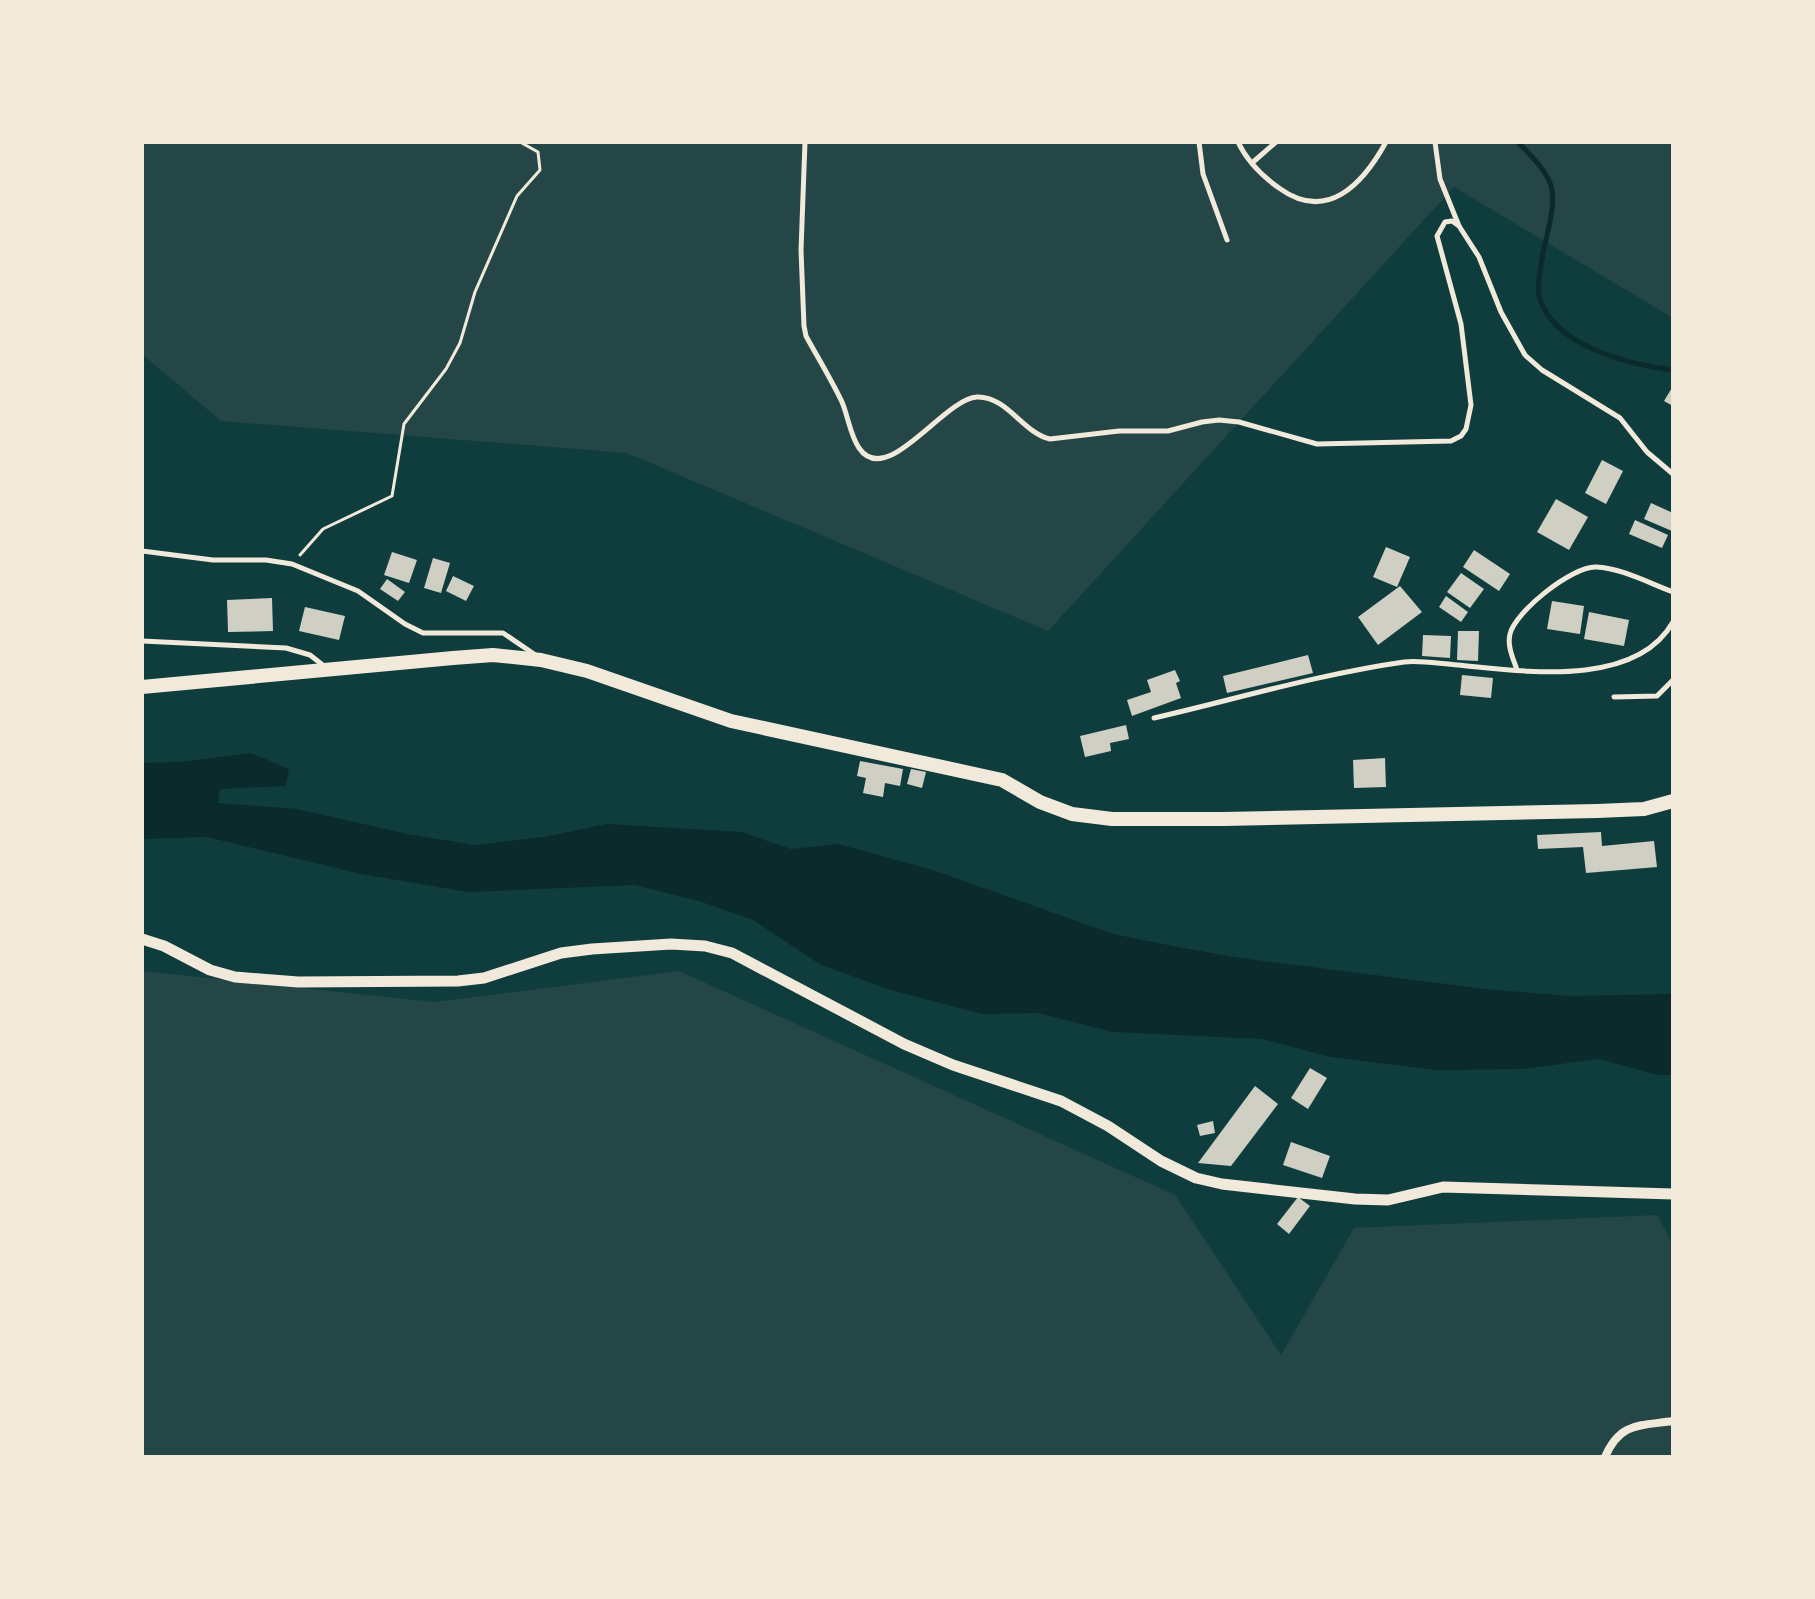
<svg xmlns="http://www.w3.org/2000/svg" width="1815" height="1599" font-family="Helvetica,sans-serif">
	<rect width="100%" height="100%" fill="#0f3d3e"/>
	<g fill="#244646">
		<path d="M142,142H1673V318L1454,187L1048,631L627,453L221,421L142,354Z"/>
		<path d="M142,971L434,1002L679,971L1175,1195L1281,1355L1354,1228L1657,1215L1673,1245V1457H142Z"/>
	</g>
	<path fill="#0a2a2b" d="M251,753L289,769L286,786L220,789L218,803L297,809L412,835L476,845L544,837L607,824L741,832L791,849L838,844L933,870L1113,934L1183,948L1240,958L1485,989L1568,996L1673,994V1075H1658L1599,1059L1522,1069L1437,1070L1330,1057L1263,1039L1113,1032L1038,1013L982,1014L891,990L821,965L753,920L702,902L635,885L468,892L361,874L207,837L142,839V763L180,762Z"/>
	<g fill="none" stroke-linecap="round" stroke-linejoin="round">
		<path stroke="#0a2a2b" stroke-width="5" d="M1518,142C1530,155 1546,169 1551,186C1557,204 1545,240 1542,259C1540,271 1537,285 1539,296C1552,346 1630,365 1673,370"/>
	</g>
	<g fill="#cfcfc3">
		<path d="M1673,386V406L1664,401Z"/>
		<path d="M1602,460L1623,471L1606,504L1585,493Z"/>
		<path d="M1556,499L1588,517L1569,550L1537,532Z"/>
		<path d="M1651,503L1673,513L1672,531L1644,519Z"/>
		<path d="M1635,520L1668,535L1662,548L1629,534Z"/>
		<path d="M1386,547L1410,557L1397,587L1373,577Z"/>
		<path d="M1474,550L1510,574L1499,591L1463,567Z"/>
		<path d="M392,552L417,560L409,583L384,575Z"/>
		<path d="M433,558L450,563L441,593L424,588Z"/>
		<path d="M1461,573L1484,589L1470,608L1447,592Z"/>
		<path d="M453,576L474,586L466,601L446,591Z"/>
		<path d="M387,579L405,592L398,601L380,589Z"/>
		<path d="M1400,586L1422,612L1378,645L1358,617Z"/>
		<path d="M1446,596L1468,612L1461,622L1439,607Z"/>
		<path d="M272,598L273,631L228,632L227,600Z"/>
		<path d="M1552,601L1584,606L1580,634L1547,629Z"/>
		<path d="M305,607L345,616L339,640L299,631Z"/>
		<path d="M1589,612L1629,620L1624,646L1584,639Z"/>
		<path d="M1458,631H1479L1478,661L1457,660Z"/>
		<path d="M1423,635L1451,636L1450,658L1422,656Z"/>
		<path d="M1308,655L1313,673L1227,693L1223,676Z"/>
		<path d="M1175,670L1180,681L1176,683L1181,698L1132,716L1127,700L1151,692L1147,680Z"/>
		<path d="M1462,675L1493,678L1491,698L1460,695Z"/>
		<path d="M1126,725L1129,739L1110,743L1111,751L1085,757L1080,736Z"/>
		<path d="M1385,758L1386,787L1354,788L1353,760Z"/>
		<path d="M860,761L903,769L900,786L885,783L883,797L863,793L866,778L857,776Z"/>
		<path d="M911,769L926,772L922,788L907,784Z"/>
		<path d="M1601,832L1602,846L1654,841L1657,867L1586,873L1583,847L1538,849L1537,835Z"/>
		<path d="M1310,1068L1327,1078L1308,1109L1291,1098Z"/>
		<path d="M1255,1086L1278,1104L1231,1166L1198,1163Z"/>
		<path d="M1213,1121L1215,1133L1200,1136L1197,1125Z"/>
		<path d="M1291,1142L1330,1156L1322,1178L1283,1165Z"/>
		<path d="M1298,1197L1310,1206L1289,1234L1277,1224Z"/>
	</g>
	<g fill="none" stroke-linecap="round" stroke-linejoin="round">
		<path stroke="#f1e9da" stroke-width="3" d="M300,555L323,529L392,496L404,424L446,369L460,343L475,292L517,196L540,170L538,152L520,142"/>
		<g stroke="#f1e9da" stroke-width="5">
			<path d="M805,142L801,250L804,326L806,336C818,358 831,379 842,402C848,416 850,435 859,448C887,489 943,399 977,397C1007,396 1023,433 1050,439L1119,431H1168L1202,422L1219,420L1239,422L1317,444L1451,441L1461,436L1466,429L1471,405L1461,324L1437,236L1445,222L1452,221L1459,226"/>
			<path d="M1199,142L1203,174L1227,240"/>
			<path d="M1238,142C1247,161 1262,176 1279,188C1327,223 1363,184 1386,142"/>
			<path d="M1435,142L1440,179L1459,226L1479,257L1501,312L1525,355L1542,370L1620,418L1647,452L1673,474"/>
			<path d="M1252,163L1276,142"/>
			<path d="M142,551L213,560H266L292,564L358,591L405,624L423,633H503L534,654"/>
			<path d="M142,641L286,648L310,655L324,666"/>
			<path d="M1517,670C1513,658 1507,646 1510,634C1515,612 1572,566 1596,567C1621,568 1649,583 1673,592"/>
			<path d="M1614,697L1657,696L1673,680"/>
			<path d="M1154,718C1236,699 1320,674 1404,662C1421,660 1440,664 1458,665C1522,671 1635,689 1673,622"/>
		</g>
		<path stroke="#f1e9da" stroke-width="8" d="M1605,1457C1620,1422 1639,1426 1673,1421"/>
		<path stroke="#f1e9da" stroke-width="11" d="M142,939L164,946L210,970L235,977L298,982L458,981L484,978L561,953L592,949L671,944L705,946L732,953L904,1044L953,1065L1061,1101L1108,1126L1161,1161L1196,1178L1222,1184L1355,1199L1388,1200L1443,1187L1673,1194"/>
		<path stroke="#f1e9da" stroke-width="14" d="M142,687L453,658L493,655L541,660L587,671L731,721L1002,780L1040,802L1072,814L1112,819H1224L1597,811L1644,809L1673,801"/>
	</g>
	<rect width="1815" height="1599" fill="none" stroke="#f1e9da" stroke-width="288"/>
</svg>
